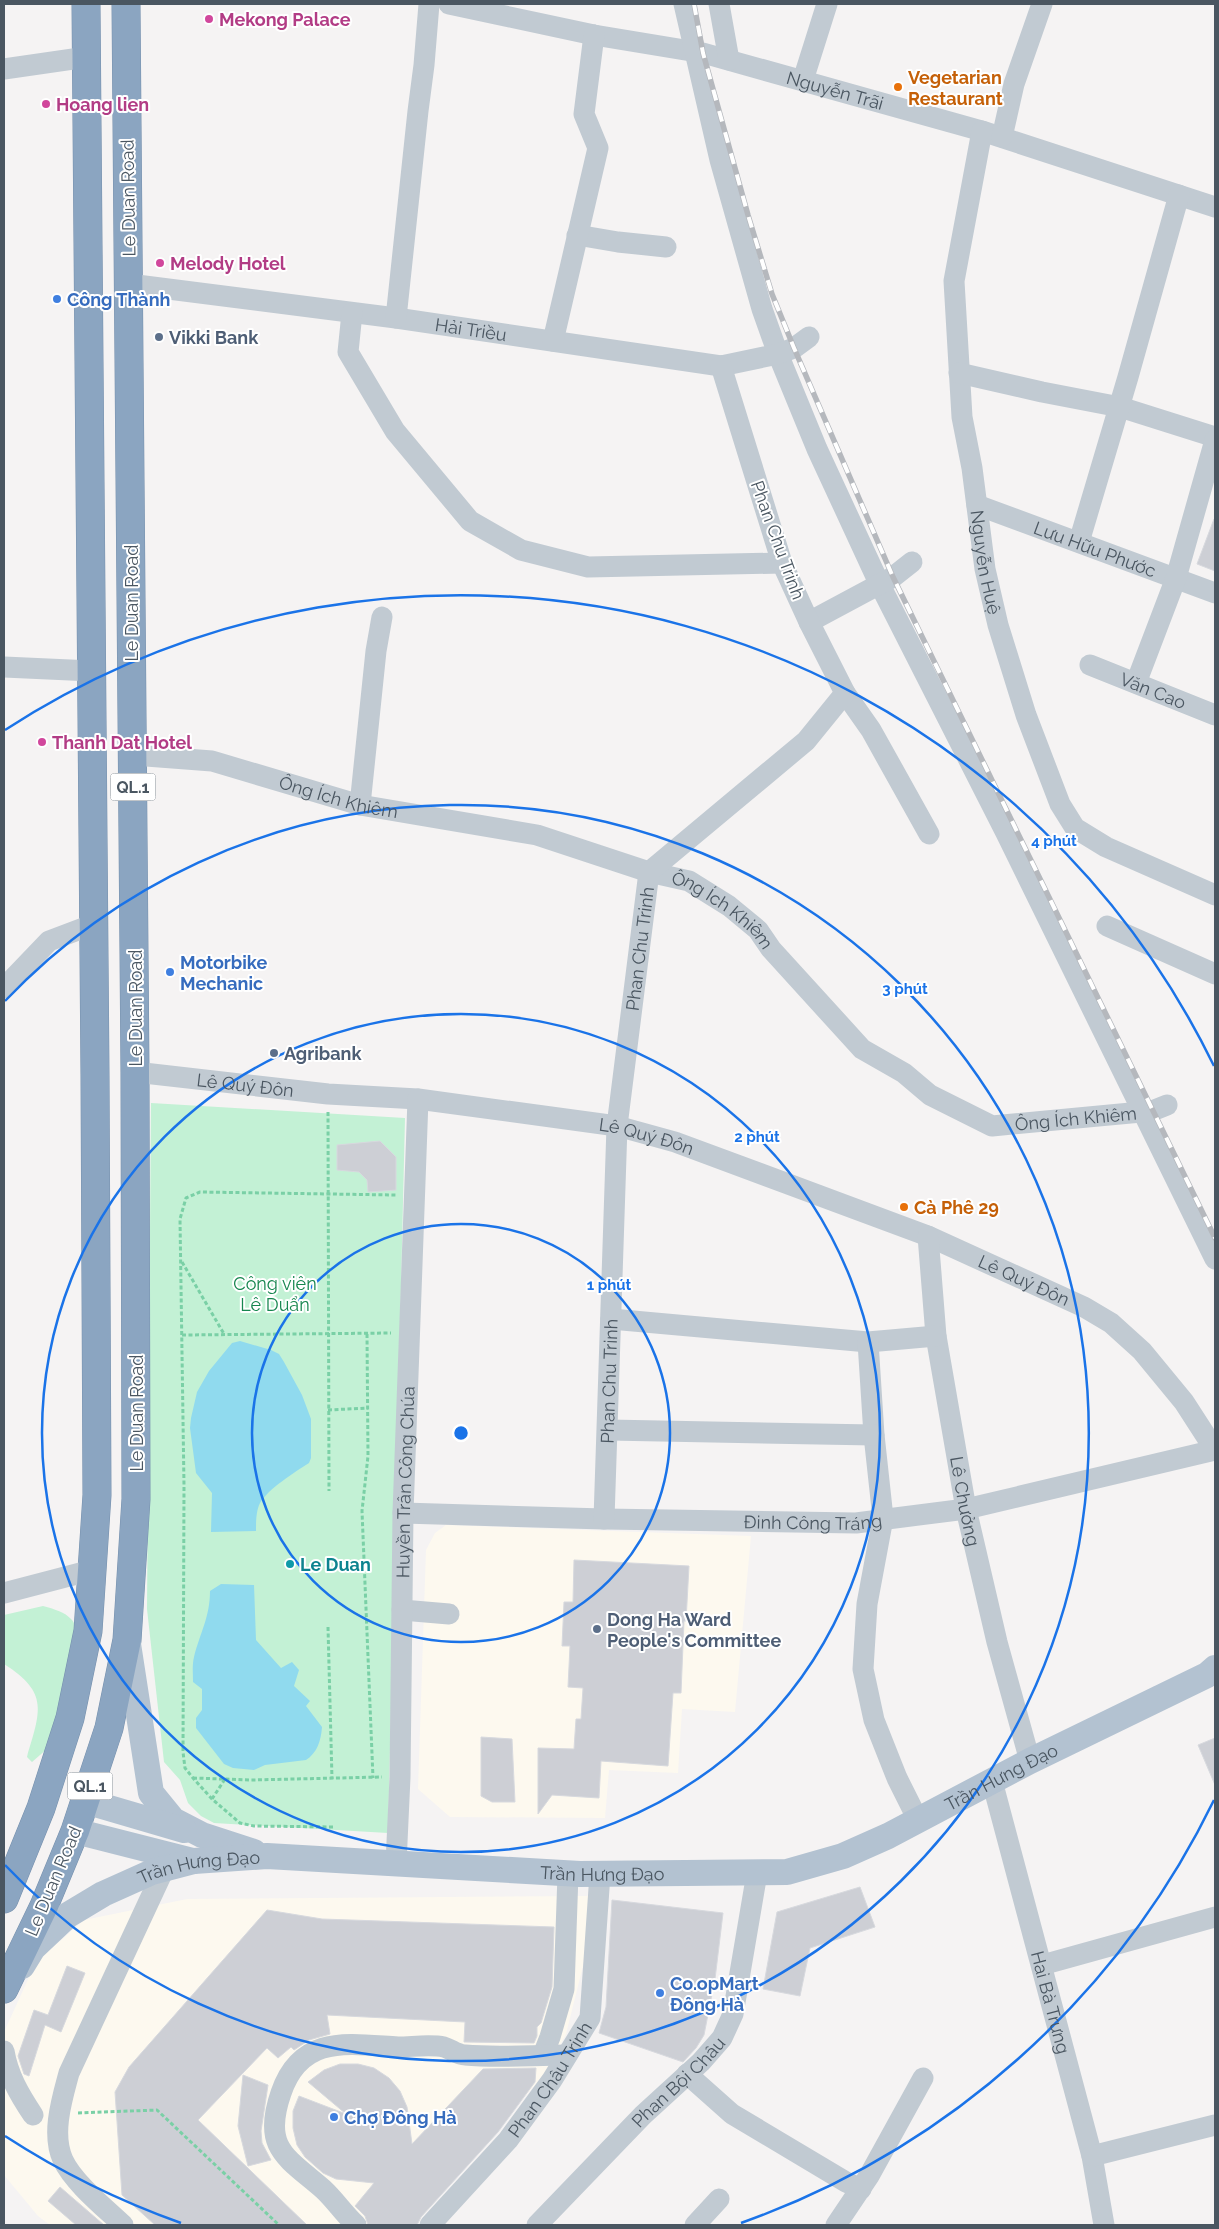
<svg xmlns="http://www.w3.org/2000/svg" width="1219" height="2229" font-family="Raleway,sans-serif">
	<rect width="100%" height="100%" fill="#f5f3f3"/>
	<g fill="#fdf9ef">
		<path d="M446,1525L751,1536L735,1712L682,1709L678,1773L609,1770L605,1818L450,1817L418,1789L426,1550L435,1533Z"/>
		<path d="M589,1896L584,1962L566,2034L545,2073L415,2225H50L38,2216L4,2175V2032L36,1962L84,1920L187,1899Z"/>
	</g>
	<g fill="#c3f1d5">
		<path d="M151,1103L405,1118L388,1833L214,1823L201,1816L188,1803L180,1780L164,1762L147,1609Z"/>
		<path d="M43,1606C69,1613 77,1618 81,1646L48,1748L32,1762L27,1757C40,1712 50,1693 4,1664V1615Z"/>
	</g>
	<g fill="#90daee">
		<path d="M240,1341L271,1350L279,1354L284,1362L302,1395L311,1419V1458L309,1463C295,1472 268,1489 260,1503C256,1511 256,1522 256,1531L211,1532L212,1493L196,1473L190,1428L191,1418L197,1392L209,1371L232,1343Z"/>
		<path d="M221,1584L254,1585L256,1640L281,1668L292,1662L299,1670L294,1686L310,1701L306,1706L322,1727C321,1741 317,1753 306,1760L265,1765L254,1770L233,1768L224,1764L196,1728V1718L202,1710V1689L193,1682C193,1674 192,1665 194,1657C200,1633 210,1617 210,1591Z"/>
	</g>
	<g fill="#cdcfd5" stroke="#d7d9de">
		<path d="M1214,519H1215V571L1197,564Z"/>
		<path d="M380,1141L396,1157V1190L368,1192L367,1180L359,1172L337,1170V1145Z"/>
		<path d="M574,1560L689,1566L686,1621H684L681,1693H673L668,1766L601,1761L599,1798L552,1795L538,1814V1748L574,1749L576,1719H581L583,1688L568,1687L570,1646H562L564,1602H573Z"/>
		<path d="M481,1737L512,1739L515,1802H492L481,1796Z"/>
		<path d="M1215,1738V1785L1198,1745Z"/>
		<path d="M860,1887L875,1927L810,1948L800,1996L763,1989L777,1912Z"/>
		<path d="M612,1900L723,1913L715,1979L704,2035L696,2048L683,2062L599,2033L606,2007Z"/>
		<path d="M267,1910L322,1919L554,1927L552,1987L541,2023L537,2027V2036L534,2043L464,2042L465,2022L327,2015L330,2034L309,2040L294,2050L291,2047L278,2058L267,2048L198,2120L307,2225H155L122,2195L115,2092L129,2067Z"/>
		<path d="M67,1966L85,1973L61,2032L45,2025L29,2076L24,2074L18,2056L34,2010L48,2015Z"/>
		<path d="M340,2064H358L374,2068L389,2078L400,2091L407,2107L412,2144L483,2069L536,2068L535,2082L498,2132L421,2217L417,2225H368L365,2216L355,2206L374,2183L336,2179L323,2173L305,2157L297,2145L293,2128V2111L299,2096L346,2114L308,2082L324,2070Z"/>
		<path d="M243,2075L268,2085L261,2131L262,2143L271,2160L248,2166L238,2126Z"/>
		<path d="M60,2187L104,2225H76L48,2201Z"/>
	</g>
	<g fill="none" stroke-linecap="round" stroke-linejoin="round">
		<defs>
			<g id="highway">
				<path d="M4,1899L41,1808L70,1718L88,1631L97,1495L95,1074L86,4"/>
				<path d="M4,1989L44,1906L75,1831L109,1728L127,1640L136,1499L135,1072L126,4"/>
			</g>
		</defs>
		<use href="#highway" stroke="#7690ad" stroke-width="29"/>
		<g stroke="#7ad0a6" stroke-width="3" stroke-dasharray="4 2.5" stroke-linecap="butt">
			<path d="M328,1112L329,1491"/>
			<path d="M182,1262L224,1334"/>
			<path d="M367,1334L368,1456L362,1511L373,1778"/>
			<path d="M182,1335L391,1333"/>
			<path d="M328,1410L368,1408"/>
			<path d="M328,1627L332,1779"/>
			<path d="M193,1778L251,1780L382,1777"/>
			<path d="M212,1799L225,1779"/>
			<path d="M333,1827L254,1826L240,1823L212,1799L193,1778L185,1768L183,1752L184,1486L180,1219L186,1198L200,1192L396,1195"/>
			<path d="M78,2113L157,2110L279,2225"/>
		</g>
		<g stroke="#c1cad2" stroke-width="21">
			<path id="s1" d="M449,4L594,35L703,53L982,131L1215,207"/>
			<path d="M684,4L720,160L762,309L778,354L817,449L879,583L1006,833L1215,1259"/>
			<path d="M719,4L729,60"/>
			<path d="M4,69L87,57"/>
			<path d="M803,80L827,4"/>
			<path id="s2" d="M982,131L954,281L962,417L972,468L985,569L998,625L1026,715L1060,804L1075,828L1106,847L1215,895"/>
			<path d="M1002,137L1014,84L1042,4"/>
			<path d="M577,235L618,242L666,247"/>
			<path id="s3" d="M129,284L396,318L721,366L778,354L794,348L809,337"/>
			<path d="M352,313L348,352L395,431L470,521L521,550L588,567L782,563"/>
			<path d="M396,318L418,111L424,65L429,4"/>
			<path d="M553,341L598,148L584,114L594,35"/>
			<path d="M959,373L1042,392L1120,407L1215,437"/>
			<path id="s4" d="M977,505L1215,593"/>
			<path d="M1079,542L1128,377L1179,195"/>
			<path d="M809,622L893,577L912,562"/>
			<path id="s5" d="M1090,665L1215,715"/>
			<path d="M4,667L92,671"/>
			<path d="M1136,683L1176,578L1215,440"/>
			<path d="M845,693L871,730L929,834"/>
			<path id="s6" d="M133,755L212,761L360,805L537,835L649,872L689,881L729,906L758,930L771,949L862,1049L904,1073L930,1095L992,1126L1152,1111L1167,1105"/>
			<path d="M360,805L376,651L382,617"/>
			<path d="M1107,926L1215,974"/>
			<path d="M4,988L49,941L94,924"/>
			<path id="s7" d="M135,1072L328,1094L418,1099L617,1126L675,1142L928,1236L1084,1307L1111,1323L1142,1351L1184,1402L1215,1450"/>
			<path id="s8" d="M928,1236L936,1336L966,1509L997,1642L1030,1761"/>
			<path d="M611,1319L868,1342L936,1336"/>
			<path d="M868,1342L874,1435L883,1518L867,1604L863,1669L874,1720L897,1778L918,1820"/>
			<path d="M608,1430L874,1435"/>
			<path id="s9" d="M403,1513L604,1519L856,1523L966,1509L1215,1450"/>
			<path id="s10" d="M604,1519L617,1126L649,872L806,741L845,693L809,622L782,563L721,366"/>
			<path d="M4,1593L92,1570"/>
			<path d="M402,1610L449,1614"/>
			<path id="s11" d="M992,1781L1092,2156L1104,2225"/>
			<path id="s12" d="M396,1864L400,1777L403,1513L418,1099"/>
			<path d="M1042,1965L1215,1917"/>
			<path d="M4,2051C8,2075 19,2094 33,2115"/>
			<path d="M543,2055L550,2037L564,1989L568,1874"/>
			<path d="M687,2074L732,2114L846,2182L861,2189"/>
			<path d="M1092,2156L1215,2125"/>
			<path d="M123,2225C105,2208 73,2182 63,2160C51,2134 62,2099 69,2073L164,1869"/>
			<path d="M356,2225C344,2214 335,2200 323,2189C286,2157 262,2148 281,2093C301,2034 348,2044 398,2047C412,2047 430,2044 444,2047C451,2049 457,2055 465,2055C498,2058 533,2055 567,2055"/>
			<path id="s13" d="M430,2225L508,2140L552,2080L590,2018L600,1874"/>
			<path id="s14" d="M537,2225L643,2115L701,2062L722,2038L733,2014L757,1873"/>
			<path d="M695,2225L719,2199"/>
			<path d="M836,2225L869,2176L923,2078"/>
		</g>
		<g stroke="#b3c2d1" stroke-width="26">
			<path d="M128,1644L151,1793L173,1820L202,1835L254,1852"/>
			<path d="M85,1801L184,1830"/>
			<path d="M75,1831L193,1861"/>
			<path id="s15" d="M22,1966L33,1948L68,1915L103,1894L152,1872L194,1861L267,1856L580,1874L787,1872L843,1856L888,1836L1030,1761L1207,1675L1215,1668"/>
		</g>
		<use href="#highway" stroke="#8ba5c1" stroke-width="28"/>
		<defs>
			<path id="rail" d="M694,4L703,53L748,215L772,294L794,348L893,577L1215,1238"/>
		</defs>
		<use href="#rail" stroke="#b5b8bd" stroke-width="5.5"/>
		<use href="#rail" stroke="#fff" stroke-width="4" stroke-dasharray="11" stroke-linecap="butt"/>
	</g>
	<g fill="none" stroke="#1a73e8" stroke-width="2.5">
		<circle cx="461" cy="1433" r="209"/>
		<circle cx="461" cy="1433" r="419"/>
		<path d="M5 1001A628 628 0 1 1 5 1865"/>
		<path d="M1214 1800A838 838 0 0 1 741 2223M181 2223A838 838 0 0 1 5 2136M5 730A838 838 0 0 1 1214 1066"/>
	</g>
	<g fill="#d1479c" stroke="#fff" stroke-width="2">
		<circle cx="209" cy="19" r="5"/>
		<circle cx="46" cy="104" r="5"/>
		<circle cx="160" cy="263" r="5"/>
		<circle cx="42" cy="742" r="5"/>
	</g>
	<g fill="#e8710a" stroke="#fff" stroke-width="2">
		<circle cx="898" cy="87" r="5"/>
		<circle cx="904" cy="1207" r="5"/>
	</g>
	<g fill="#3f7fe0" stroke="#fff" stroke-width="2">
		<circle cx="57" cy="299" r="5"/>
		<circle cx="170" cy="972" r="5"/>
		<circle cx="660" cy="1993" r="5"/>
		<circle cx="334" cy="2117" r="5"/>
	</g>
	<g fill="#5c6f8a" stroke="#fff" stroke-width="2">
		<circle cx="159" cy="337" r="5"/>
		<circle cx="274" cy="1053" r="5"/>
		<circle cx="597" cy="1629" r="5"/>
	</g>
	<circle fill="#0f9aa8" stroke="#fff" stroke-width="2" cx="290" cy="1564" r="5"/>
	<g text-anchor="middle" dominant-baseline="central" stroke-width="4" stroke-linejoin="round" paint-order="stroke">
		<g fill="#fff" stroke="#808990" stroke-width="1">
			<rect x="110.5" y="773.5" width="45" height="27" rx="4"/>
			<rect x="67.5" y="1772.5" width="45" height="27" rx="4"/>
		</g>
		<g font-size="16" font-weight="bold" fill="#4a5661">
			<text x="133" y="787">QL.1</text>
			<text x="90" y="1786">QL.1</text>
		</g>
		<g font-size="18" font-weight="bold" fill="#b23c85" stroke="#fff" text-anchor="start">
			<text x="219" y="19">Mekong Palace</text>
			<text x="56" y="104">Hoang lien</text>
			<text x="170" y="263">Melody Hotel</text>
			<text x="52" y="742">Thanh Dat Hotel</text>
		</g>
		<g font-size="18" font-weight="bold" fill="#c56008" stroke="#fff" text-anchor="start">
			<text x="908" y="77">Vegetarian<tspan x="908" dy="21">Restaurant</tspan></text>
			<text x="914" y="1207">Cà Phê 29</text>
		</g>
		<g font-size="18" fill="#4a5661" stroke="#fff">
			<text stroke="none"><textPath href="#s1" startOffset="396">Nguyễn Trãi</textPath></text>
			<text transform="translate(128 198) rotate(-91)">Le Duan Road</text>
			<text stroke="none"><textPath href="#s3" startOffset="345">Hải Triều</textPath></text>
			<text transform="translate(778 540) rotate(70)">Phan Chu Trinh</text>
			<text stroke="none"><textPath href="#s4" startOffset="126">Lưu Hữu Phước</textPath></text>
			<text stroke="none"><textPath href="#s2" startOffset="436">Nguyễn Huệ</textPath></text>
			<text transform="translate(131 603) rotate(-90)">Le Duan Road</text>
			<text stroke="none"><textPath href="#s5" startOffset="68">Văn Cao</textPath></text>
			<text stroke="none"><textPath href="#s6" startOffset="211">Ông Ích Khiêm</textPath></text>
			<text stroke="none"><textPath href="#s6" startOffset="616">Ông Ích Khiêm</textPath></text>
			<text stroke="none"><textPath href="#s10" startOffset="572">Phan Chu Trinh</textPath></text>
			<text transform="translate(135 1008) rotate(-90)">Le Duan Road</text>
			<text stroke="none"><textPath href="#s7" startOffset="111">Lê Quý Đôn</textPath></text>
			<text stroke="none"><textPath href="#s6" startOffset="1051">Ông Ích Khiêm</textPath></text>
			<text stroke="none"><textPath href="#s7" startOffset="516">Lê Quý Đôn</textPath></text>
			<text stroke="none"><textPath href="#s7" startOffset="921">Lê Quý Đôn</textPath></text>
			<text stroke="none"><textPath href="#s10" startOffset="138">Phan Chu Trinh</textPath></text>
			<text transform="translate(136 1413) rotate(-90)">Le Duan Road</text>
			<text stroke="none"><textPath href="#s12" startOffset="382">Huyền Trân Công Chúa</textPath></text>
			<text stroke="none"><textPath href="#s8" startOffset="268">Lê Chưởng</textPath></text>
			<text stroke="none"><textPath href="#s9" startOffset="410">Đinh Công Tráng</textPath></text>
			<text stroke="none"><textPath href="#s15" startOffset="1036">Trần Hưng Đạo</textPath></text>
			<text stroke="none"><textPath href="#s15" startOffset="211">Trần Hưng Đạo</textPath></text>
			<text stroke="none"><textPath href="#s15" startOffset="616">Trần Hưng Đạo</textPath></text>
			<text transform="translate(53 1881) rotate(-67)">Le Duan Road</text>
			<text stroke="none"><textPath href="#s11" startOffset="229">Hai Bà Trưng</textPath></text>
			<text stroke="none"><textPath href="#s13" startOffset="189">Phan Châu Trinh</textPath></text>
			<text stroke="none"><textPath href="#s14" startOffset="201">Phan Bội Châu</textPath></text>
		</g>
		<g font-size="18" font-weight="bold" fill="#366cbe" stroke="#fff" text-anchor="start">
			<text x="67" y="299">Công Thành</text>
			<text x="180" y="962">Motorbike<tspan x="180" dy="21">Mechanic</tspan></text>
			<text x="670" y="1983">Co.opMart<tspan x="670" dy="21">Đông Hà</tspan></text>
			<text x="344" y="2117">Chợ Đông Hà</text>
		</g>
		<g font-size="18" font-weight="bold" fill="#4e5e75" stroke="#fff" text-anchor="start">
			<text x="169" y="337">Vikki Bank</text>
			<text x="284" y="1053">Agribank</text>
			<text x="607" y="1619">Dong Ha Ward<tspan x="607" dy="21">People's Committee</tspan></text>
		</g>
		<g font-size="18" fill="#17864f" stroke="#fff">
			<text x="275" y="1283">Công viên<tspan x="275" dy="21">Lê Duẩn</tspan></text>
		</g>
		<g font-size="18" font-weight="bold" fill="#0d838f" stroke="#fff" text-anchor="start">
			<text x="300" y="1564">Le Duan</text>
		</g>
	</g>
	<circle cx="461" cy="1433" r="8" fill="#1a73e8" stroke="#fff" stroke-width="2.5"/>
	<g font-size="15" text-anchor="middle" font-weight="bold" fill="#1a73e8" stroke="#fff" stroke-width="4" stroke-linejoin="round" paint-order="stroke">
		<text x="1054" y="846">4 phút</text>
		<text x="905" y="994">3 phút</text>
		<text x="757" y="1142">2 phút</text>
		<text x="609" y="1290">1 phút</text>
	</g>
	<rect width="1219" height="2229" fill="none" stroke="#4a5661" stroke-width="10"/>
</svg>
